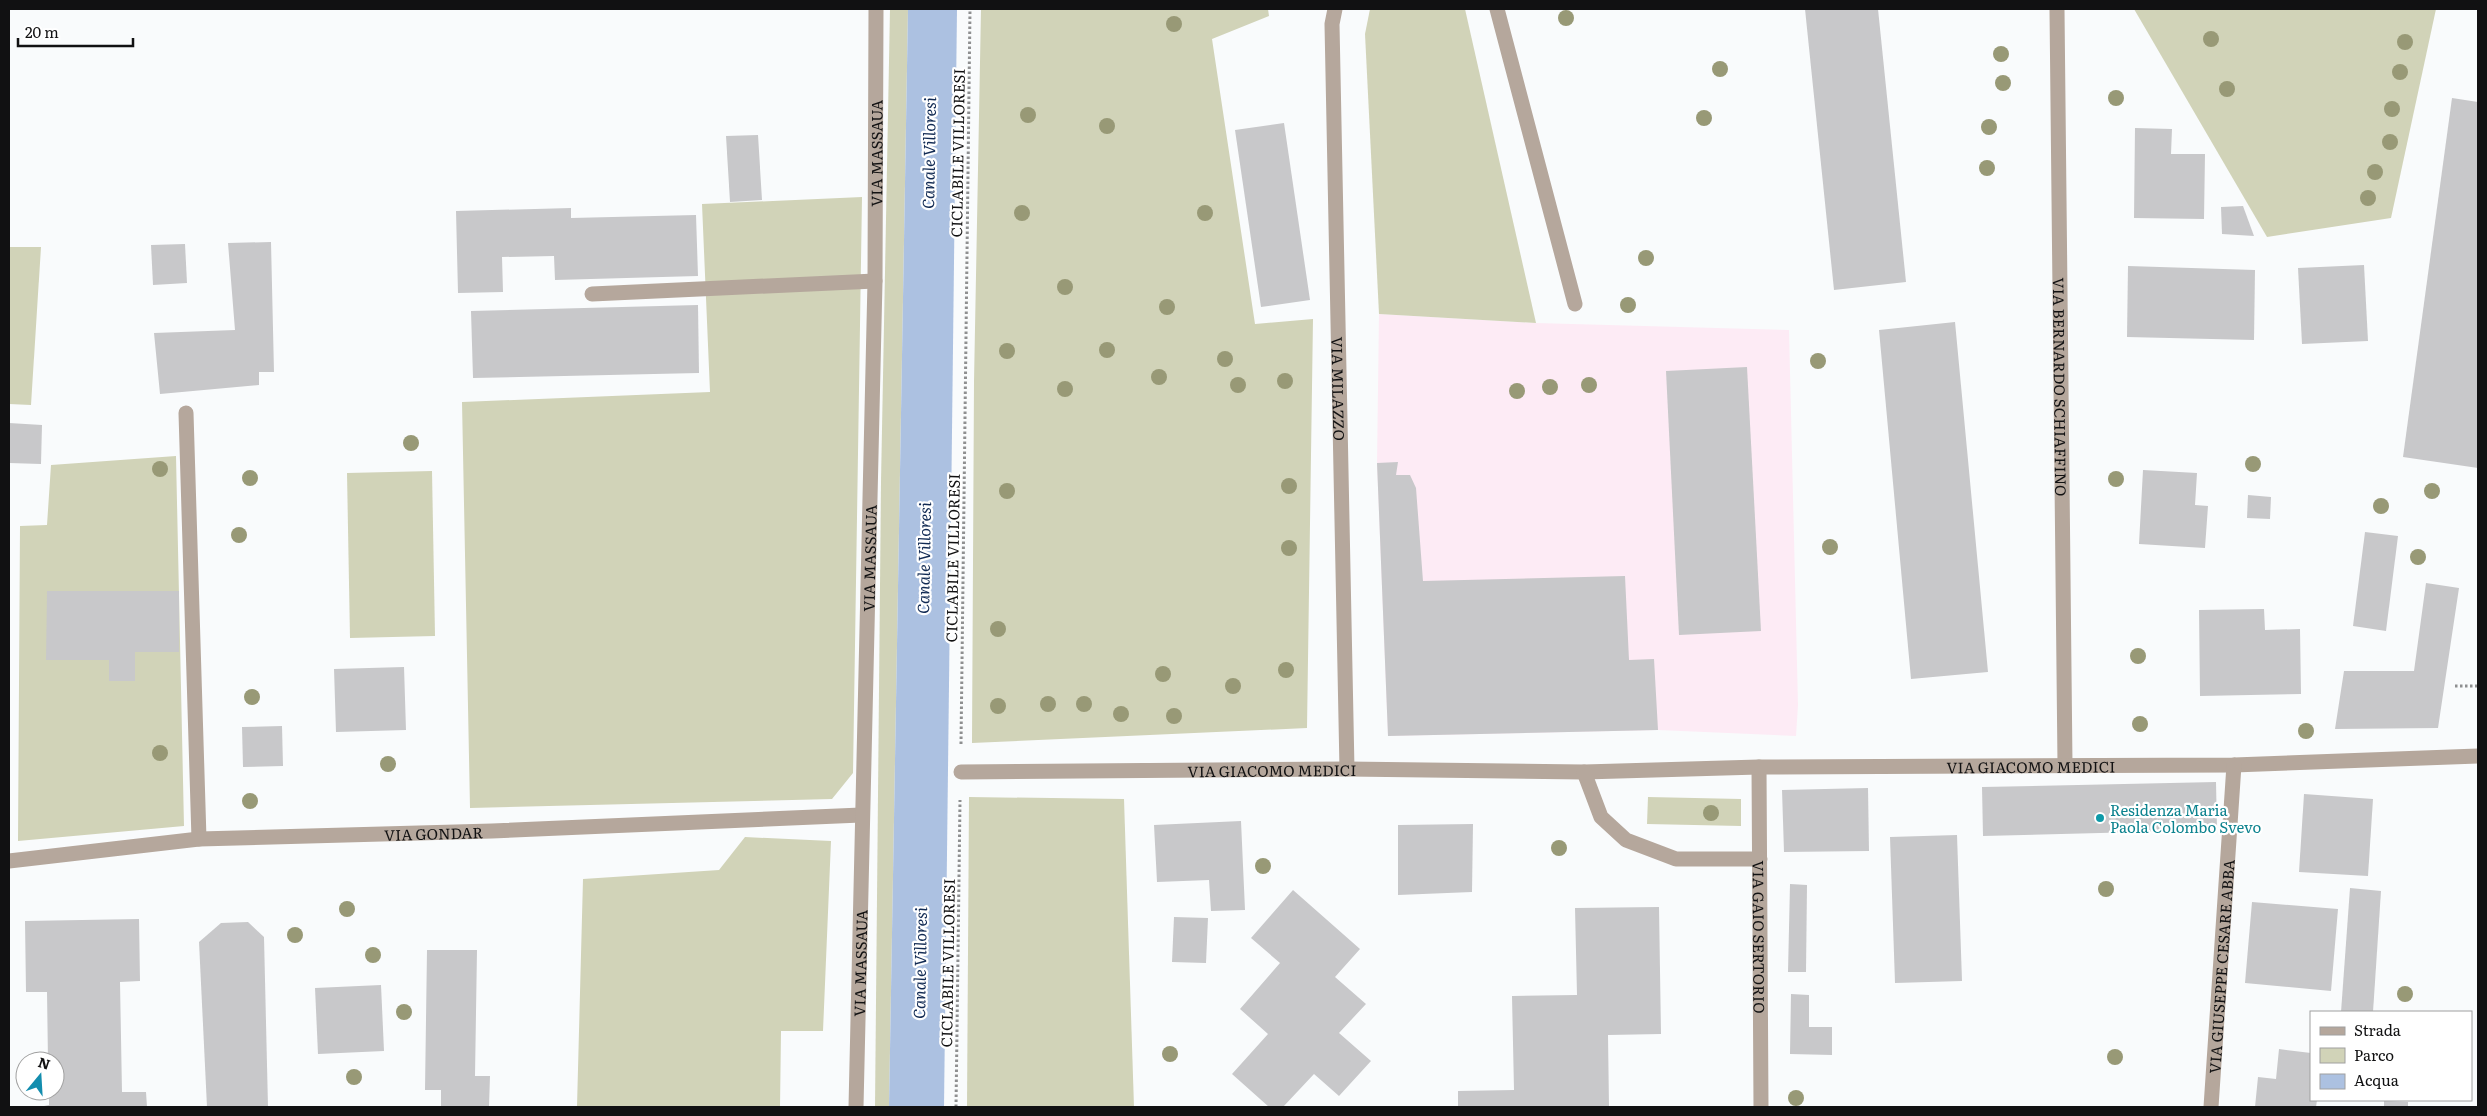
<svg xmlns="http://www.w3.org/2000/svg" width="2487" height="1116" font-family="Literata,serif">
	<rect width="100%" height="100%" fill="#f9fbfc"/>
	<path fill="#fdebf5" d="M1379,314L1536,323L1789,330L1798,705L1796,736L1658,730L1388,736L1377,463Z"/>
	<g fill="#d1d3b8">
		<path d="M890,9H908L889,1107H875L881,482Z"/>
		<path d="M981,9H1268L1269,16L1212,39L1255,324L1313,319L1307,728L972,743L974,382Z"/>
		<path d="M1370,9H1465L1536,323L1379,314L1365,34Z"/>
		<path d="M2134,9H2436L2391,218L2267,237Z"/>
		<path d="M862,197L853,773L832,799L470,808L462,402L710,392L702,204Z"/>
		<path d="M9,247H41L31,405L9,404Z"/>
		<path d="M176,456L184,826L18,841L20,526L47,525L51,465Z"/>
		<path d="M432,471L435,636L350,638L347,473Z"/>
		<path d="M969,797L1124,799L1134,1107H967Z"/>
		<path d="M1648,797L1741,799V826L1647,824Z"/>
		<path d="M745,837L831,841L823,1031H781L780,1107H577L583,879L719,870Z"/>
	</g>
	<path fill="#acc1e1" d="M908,9H957L944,1107H889Z"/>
	<g fill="#c8c8ca">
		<path d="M1805,9H1878L1906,282L1834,290Z"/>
		<path d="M2452,98L2478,102V468L2403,457Z"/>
		<path d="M1284,123L1310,300L1261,307L1235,130Z"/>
		<path d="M2135,128L2172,129L2171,154H2205L2204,219L2134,218Z"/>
		<path d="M758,135L762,200L730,202L726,136Z"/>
		<path d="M2243,206L2254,236L2222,234L2221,207Z"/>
		<path d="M571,208V218L696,215L698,276L555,280L554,256L502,257L503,292L458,293L456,211Z"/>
		<path d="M271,242L274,372H259V385L160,394L154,333L235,330L228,243Z"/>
		<path d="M185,244L187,283L153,285L151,245Z"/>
		<path d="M2364,265L2368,341L2302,344L2298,268Z"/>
		<path d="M2128,266L2255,270L2254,340L2127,337Z"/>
		<path d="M698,305L699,373L473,378L471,311Z"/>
		<path d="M1955,322L1988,672L1911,679L1879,330Z"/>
		<path d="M1747,367L1761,631L1679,635L1666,371Z"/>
		<path d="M9,423L42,425L41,464L9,463Z"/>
		<path d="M1398,462L1396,475H1410L1416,488L1423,581L1625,576L1629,660L1654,659L1658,730L1388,736L1377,463Z"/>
		<path d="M2143,470L2197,473L2195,505L2208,506L2205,548L2139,544Z"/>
		<path d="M2248,495L2271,497L2270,519L2247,518Z"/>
		<path d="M2365,532L2398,536L2386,631L2353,626Z"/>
		<path d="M2426,583L2459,588L2438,728L2335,729L2344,671H2414Z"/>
		<path d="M47,591H179V652H135V681H109V660H46Z"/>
		<path d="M2264,609L2265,630L2300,629L2301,694L2200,696L2199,610Z"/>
		<path d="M404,667L406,730L336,732L334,669Z"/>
		<path d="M282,726L283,766L243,767L242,727Z"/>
		<path d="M2216,782L2217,830L1983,836L1982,787Z"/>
		<path d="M1868,788L1869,851L1784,852L1782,790Z"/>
		<path d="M2304,794L2373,799L2368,876L2299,872Z"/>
		<path d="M1241,821L1245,910L1211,911L1209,880L1157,882L1154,825Z"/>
		<path d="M1473,824L1472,892L1398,895V825Z"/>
		<path d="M1957,835L1962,981L1895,983L1890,837Z"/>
		<path d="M1790,884L1807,885L1806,972H1788Z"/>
		<path d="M2350,888L2381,891L2373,1012H2341Z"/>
		<path d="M1293,890L1360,949L1335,977L1366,1004L1339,1033L1371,1061L1339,1096L1314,1074L1283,1107H1269L1232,1074L1268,1034L1240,1009L1280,963L1251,938Z"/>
		<path d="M2252,902L2338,909L2331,991L2245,983Z"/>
		<path d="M1659,907L1661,1034L1608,1035L1609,1107H1458V1091L1514,1090L1512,996L1577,995L1575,908Z"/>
		<path d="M1174,917L1208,918L1206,963L1172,962Z"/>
		<path d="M139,919L140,981L120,982L122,1092H146L147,1107H39L49,1105V1091H55V1061H48L47,992H26L25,921Z"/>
		<path d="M248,922L264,937L268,1107H207L199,942L221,923Z"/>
		<path d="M427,950H477L475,1076H490L489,1107H441V1090H425Z"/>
		<path d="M381,985L384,1051L318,1054L315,988Z"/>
		<path d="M1791,994L1809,995V1027H1832V1055L1790,1054Z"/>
		<path d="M2279,1049L2311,1053V1100H2317L2316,1107H2255L2258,1077L2276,1079Z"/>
		<path d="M2384,1101L2408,1102V1107H2384Z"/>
	</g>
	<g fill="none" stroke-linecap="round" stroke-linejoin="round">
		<g stroke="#8e8f90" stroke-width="3" stroke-dasharray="2.5 2.5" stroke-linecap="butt">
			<path d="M2455,686H2478"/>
			<path d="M961,744L970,9"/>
			<path d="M956,1107L960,800"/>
		</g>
		<g stroke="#b5a79c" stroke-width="15">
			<path d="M1497,9L1575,304"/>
			<path d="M592,294L875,281"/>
		</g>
		<g stroke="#b5a79c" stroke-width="15">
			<path id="s1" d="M1335,9L1332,24L1347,769"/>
			<path id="s2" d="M2057,9L2065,764"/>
			<path d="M186,413L199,839"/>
			<path id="s3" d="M1759,767L1761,1107"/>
			<path id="s4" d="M961,772L1347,769L1584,772L1759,767L2234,765L2478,756"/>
			<path d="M1584,772L1601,817L1626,840L1676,859H1760"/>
			<path id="s5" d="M9,861L199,839L492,831L861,815"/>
			<path id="s6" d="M856,1107L875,281L876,9"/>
			<path id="s7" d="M2211,1107L2234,765"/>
		</g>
	</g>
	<g fill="#989976">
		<circle cx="1566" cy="18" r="8"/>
		<circle cx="1174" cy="24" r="8"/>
		<circle cx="2211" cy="39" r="8"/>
		<circle cx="2405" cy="42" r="8"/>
		<circle cx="2001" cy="54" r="8"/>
		<circle cx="1720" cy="69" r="8"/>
		<circle cx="2400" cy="72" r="8"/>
		<circle cx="2003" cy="83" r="8"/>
		<circle cx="2227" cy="89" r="8"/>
		<circle cx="2116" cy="98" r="8"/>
		<circle cx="2392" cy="109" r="8"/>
		<circle cx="1028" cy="115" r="8"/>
		<circle cx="1704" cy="118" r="8"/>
		<circle cx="1107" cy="126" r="8"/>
		<circle cx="1989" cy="127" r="8"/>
		<circle cx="2390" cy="142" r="8"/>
		<circle cx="1987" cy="168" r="8"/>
		<circle cx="2375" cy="172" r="8"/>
		<circle cx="2368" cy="198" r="8"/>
		<circle cx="1022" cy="213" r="8"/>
		<circle cx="1205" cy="213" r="8"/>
		<circle cx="1646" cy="258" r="8"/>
		<circle cx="1065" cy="287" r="8"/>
		<circle cx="1628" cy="305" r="8"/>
		<circle cx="1167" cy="307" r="8"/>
		<circle cx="1107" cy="350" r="8"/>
		<circle cx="1007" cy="351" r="8"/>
		<circle cx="1225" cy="359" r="8"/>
		<circle cx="1818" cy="361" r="8"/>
		<circle cx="1159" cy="377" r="8"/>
		<circle cx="1285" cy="381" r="8"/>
		<circle cx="1238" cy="385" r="8"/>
		<circle cx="1589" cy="385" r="8"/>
		<circle cx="1550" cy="387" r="8"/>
		<circle cx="1065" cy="389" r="8"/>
		<circle cx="1517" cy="391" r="8"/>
		<circle cx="411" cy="443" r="8"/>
		<circle cx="2253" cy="464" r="8"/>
		<circle cx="160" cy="469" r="8"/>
		<circle cx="250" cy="478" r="8"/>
		<circle cx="2116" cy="479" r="8"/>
		<circle cx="1289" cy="486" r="8"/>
		<circle cx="1007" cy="491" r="8"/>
		<circle cx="2432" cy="491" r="8"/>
		<circle cx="2381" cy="506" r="8"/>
		<circle cx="239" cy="535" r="8"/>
		<circle cx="1830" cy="547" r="8"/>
		<circle cx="1289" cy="548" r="8"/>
		<circle cx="2418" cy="557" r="8"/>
		<circle cx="998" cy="629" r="8"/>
		<circle cx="2138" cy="656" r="8"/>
		<circle cx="1286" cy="670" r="8"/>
		<circle cx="1163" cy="674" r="8"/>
		<circle cx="1233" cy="686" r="8"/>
		<circle cx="252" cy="697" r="8"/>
		<circle cx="1048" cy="704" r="8"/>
		<circle cx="1084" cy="704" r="8"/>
		<circle cx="998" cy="706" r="8"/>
		<circle cx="1121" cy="714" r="8"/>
		<circle cx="1174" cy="716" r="8"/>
		<circle cx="2140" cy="724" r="8"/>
		<circle cx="2306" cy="731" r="8"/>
		<circle cx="160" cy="753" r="8"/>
		<circle cx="388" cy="764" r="8"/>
		<circle cx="250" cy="801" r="8"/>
		<circle cx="1711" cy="813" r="8"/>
		<circle cx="1559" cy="848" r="8"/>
		<circle cx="1263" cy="866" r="8"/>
		<circle cx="2106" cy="889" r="8"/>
		<circle cx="347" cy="909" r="8"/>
		<circle cx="295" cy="935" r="8"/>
		<circle cx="373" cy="955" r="8"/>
		<circle cx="2405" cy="994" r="8"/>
		<circle cx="404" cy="1012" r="8"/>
		<circle cx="1170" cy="1054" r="8"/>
		<circle cx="2115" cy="1057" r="8"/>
		<circle cx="354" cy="1077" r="8"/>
		<circle cx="1796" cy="1098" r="8"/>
	</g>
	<circle fill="#0f9aa8" stroke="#fff" stroke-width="2" cx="2100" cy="818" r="5"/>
	<g text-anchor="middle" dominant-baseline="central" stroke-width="4.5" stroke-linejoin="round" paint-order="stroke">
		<g font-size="15" fill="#111112" stroke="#fff">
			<text stroke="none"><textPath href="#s6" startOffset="954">VIA MASSAUA</textPath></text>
			<text transform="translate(957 153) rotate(-89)">CICLABILE VILLORESI</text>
			<text stroke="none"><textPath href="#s2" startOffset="378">VIA BERNARDO SCHIAFFINO</textPath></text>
			<text stroke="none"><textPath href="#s1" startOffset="380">VIA MILAZZO</textPath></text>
			<text stroke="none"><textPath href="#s6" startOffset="549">VIA MASSAUA</textPath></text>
			<text transform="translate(952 558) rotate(-89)">CICLABILE VILLORESI</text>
			<text stroke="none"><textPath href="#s4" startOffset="1070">VIA GIACOMO MEDICI</textPath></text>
			<text stroke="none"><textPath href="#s4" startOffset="311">VIA GIACOMO MEDICI</textPath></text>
			<text stroke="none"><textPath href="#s5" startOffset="426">VIA GONDAR</textPath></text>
			<text stroke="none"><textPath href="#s3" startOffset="170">VIA GAIO SERTORIO</textPath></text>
			<text stroke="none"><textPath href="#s6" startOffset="144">VIA MASSAUA</textPath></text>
			<text transform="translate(947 963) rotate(-89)">CICLABILE VILLORESI</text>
			<text stroke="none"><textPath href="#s7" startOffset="141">VIA GIUSEPPE CESARE ABBA</textPath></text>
		</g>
		<g font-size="15" fill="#0d838f" stroke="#fff" text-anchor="start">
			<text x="2110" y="809">Residenza Maria<tspan x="2110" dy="17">Paola Colombo Svevo</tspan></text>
		</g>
		<g font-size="16" font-style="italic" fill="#112a53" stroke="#fff">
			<text transform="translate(928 153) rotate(-89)">Canale Villoresi</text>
			<text transform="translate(923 558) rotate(-89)">Canale Villoresi</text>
			<text transform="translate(919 963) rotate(-89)">Canale Villoresi</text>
		</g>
	</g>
	<rect width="2487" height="1116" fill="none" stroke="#111112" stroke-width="20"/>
	<rect x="2310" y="1011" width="162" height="90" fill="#ffffff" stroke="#a0a0a0"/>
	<rect x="2320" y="1027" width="25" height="8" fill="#b5a79c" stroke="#a0a0a0"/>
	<text x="2354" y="1036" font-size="15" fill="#111112">Strada</text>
	<rect x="2320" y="1048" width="25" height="15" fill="#d1d3b8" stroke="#a0a0a0"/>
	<text x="2354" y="1061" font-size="15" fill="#111112">Parco</text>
	<rect x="2320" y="1074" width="25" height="15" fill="#acc1e1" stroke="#a0a0a0"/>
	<text x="2354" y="1086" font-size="15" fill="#111112">Acqua</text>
	<g transform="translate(40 1076) rotate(18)"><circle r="24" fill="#ffffff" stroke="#a0a0a0"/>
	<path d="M0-4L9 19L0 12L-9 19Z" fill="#138dae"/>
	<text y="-8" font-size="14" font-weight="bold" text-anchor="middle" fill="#111112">N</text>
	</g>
	<path d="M18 38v8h115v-8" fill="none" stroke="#111112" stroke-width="2.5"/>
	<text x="25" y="38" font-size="15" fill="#111112" stroke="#ffffff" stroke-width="4" paint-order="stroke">20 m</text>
</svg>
